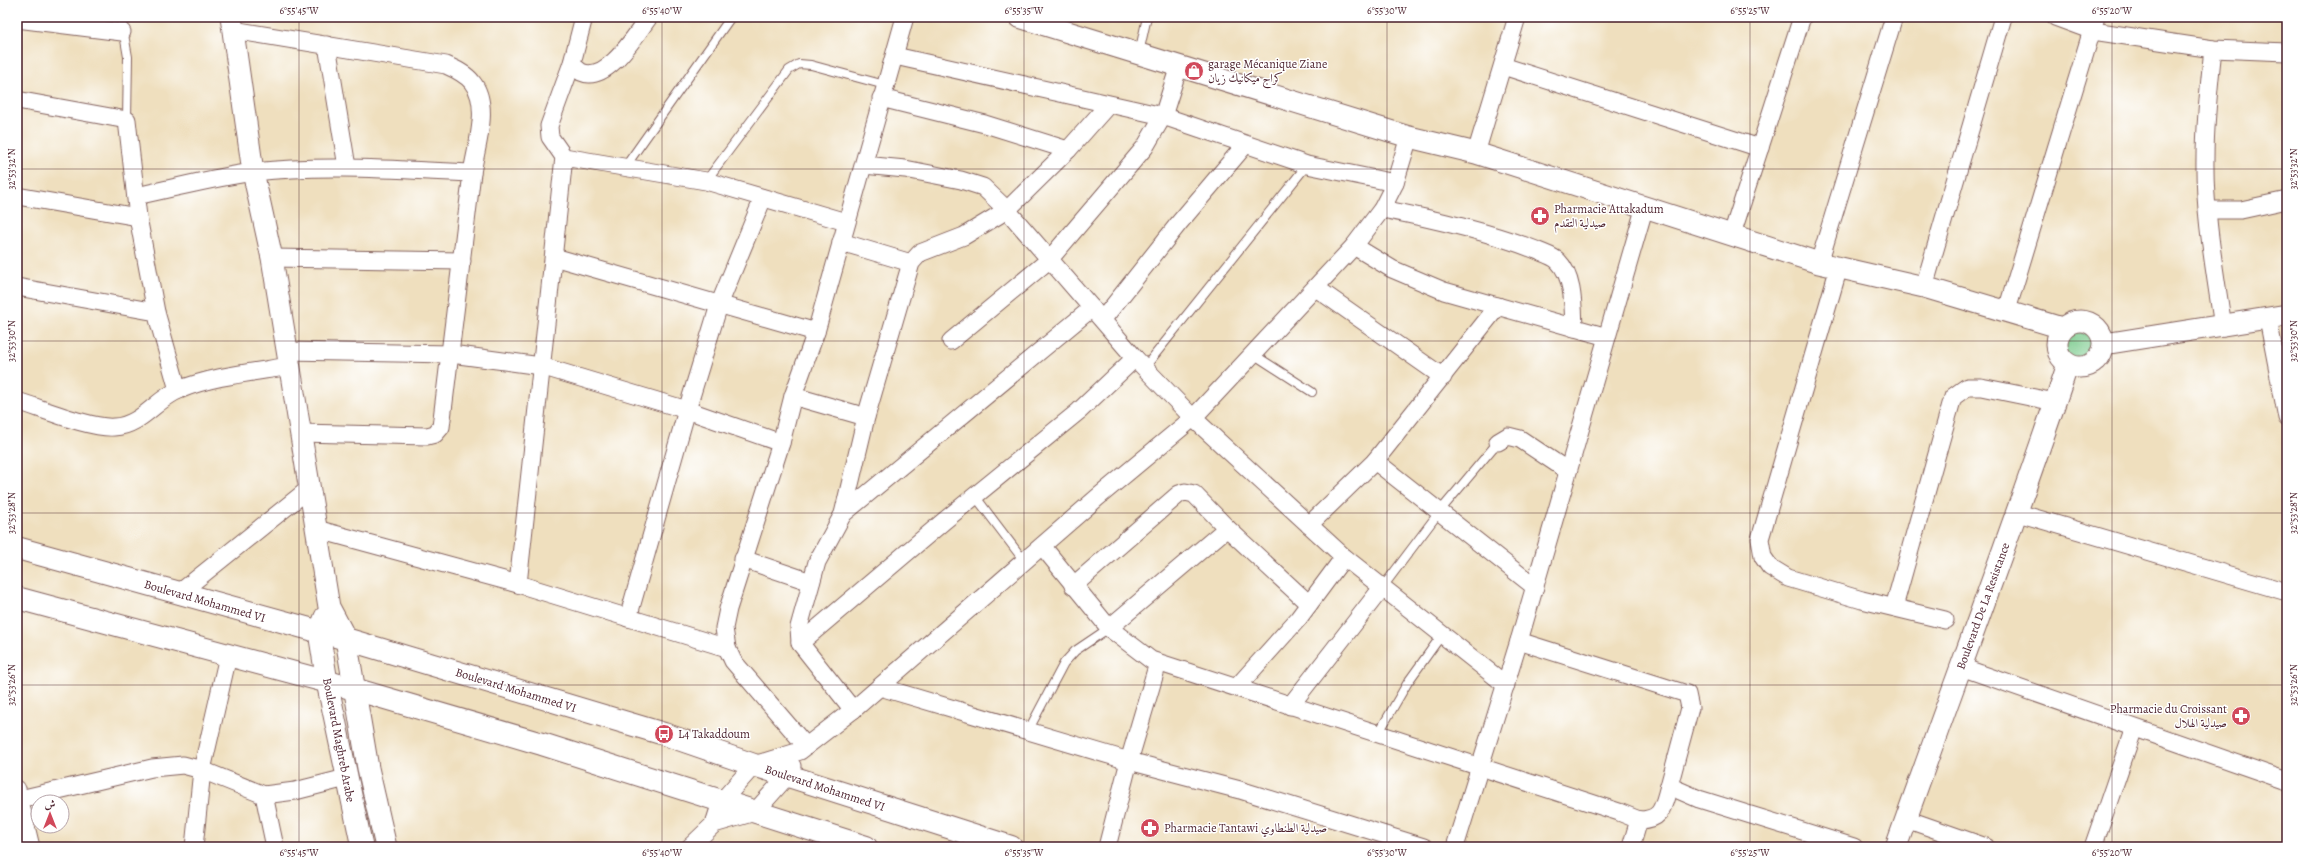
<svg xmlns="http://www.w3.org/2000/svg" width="2304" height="864" font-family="Alegreya,Amiri,serif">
	<rect width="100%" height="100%" fill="#fff"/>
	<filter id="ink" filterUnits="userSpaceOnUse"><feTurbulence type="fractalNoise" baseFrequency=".025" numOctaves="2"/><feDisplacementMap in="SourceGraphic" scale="8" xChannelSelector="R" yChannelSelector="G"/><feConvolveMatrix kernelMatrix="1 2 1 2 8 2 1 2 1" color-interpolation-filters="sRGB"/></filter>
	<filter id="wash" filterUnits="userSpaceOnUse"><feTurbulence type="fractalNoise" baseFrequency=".012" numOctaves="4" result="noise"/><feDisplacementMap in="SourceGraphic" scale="16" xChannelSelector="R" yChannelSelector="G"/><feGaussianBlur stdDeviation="0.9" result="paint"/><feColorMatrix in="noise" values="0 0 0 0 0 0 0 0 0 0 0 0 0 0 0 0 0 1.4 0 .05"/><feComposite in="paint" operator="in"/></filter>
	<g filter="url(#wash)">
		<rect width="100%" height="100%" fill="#efdfbe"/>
		<circle fill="#79ca8b" stroke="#62745b" cx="2080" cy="344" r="19"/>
	</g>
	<g filter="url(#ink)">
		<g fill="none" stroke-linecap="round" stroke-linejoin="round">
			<defs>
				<g id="service">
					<path d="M121,17L128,57L127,120"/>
					<path d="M1139,53L1147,17"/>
					<path d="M625,167L731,17"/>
					<path d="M706,181L789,70L799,64L811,65L885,85"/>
					<path d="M1253,354L1312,392"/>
					<path d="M1145,367L1307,165"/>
					<path d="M975,496L1025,562"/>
					<path d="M1382,588L1440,511L1498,442"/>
					<path d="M1028,731L1064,663L1075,651L1109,628"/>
					<path d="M1378,734L1408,682L1441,636"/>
				</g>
				<g id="minor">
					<path d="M584,17L572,63L549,126L550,137L564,157L706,181L846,222"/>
					<path d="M2055,17L2093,31L2213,49L2287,52"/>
					<path d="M17,19L122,32"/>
					<path d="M327,45L347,167"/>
					<path d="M2213,49C2209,85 2205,121 2205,158C2204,214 2215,271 2223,327"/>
					<path d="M895,56L1163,116L1307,165L1395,183"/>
					<path d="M572,63C574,66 578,70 581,72C607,84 636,34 649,17"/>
					<path d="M1503,66L1760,148"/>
					<path d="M881,98L985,124L1068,150"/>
					<path d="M17,100L127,120L138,217L156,312L178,390"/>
					<path d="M1476,153L1517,17"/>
					<path d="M864,165L905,169L961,180L983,187L1007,210L1135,358L1193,418L1344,557L1506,685"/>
					<path d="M17,196L138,217"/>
					<path d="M136,196C175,188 215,177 254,172C327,164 399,170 472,173C476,146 491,105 472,82C466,74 455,69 446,65L233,30"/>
					<path d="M1382,209C1434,219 1487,231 1536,250C1542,253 1553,256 1558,261C1574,277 1573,307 1574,328"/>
					<path d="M2208,210H2241L2287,200"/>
					<path d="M1732,234L1802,17"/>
					<path d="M841,242L911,263"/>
					<path d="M1354,246L1392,269L1444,291L1607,337"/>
					<path d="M554,257L816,332"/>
					<path d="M272,258L462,261"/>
					<path d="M1819,263L1894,17"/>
					<path d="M1839,267L1760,539L1763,557L1770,567L1788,578L1862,600L1945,620"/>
					<path d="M17,287L156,312"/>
					<path d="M1924,287L2003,17"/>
					<path d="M1316,288L1443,377"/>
					<path d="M2007,310L2096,17"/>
					<path d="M1103,319L1179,223L1245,145"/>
					<path d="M2268,319L2287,418"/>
					<path d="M951,341L1049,260L1145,147L1163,116L1179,66"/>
					<path d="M287,351L451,354L541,366L687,410L781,443"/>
					<path d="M793,396L866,417"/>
					<path d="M17,401C41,408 91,429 114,427C141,426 156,399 179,390C211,376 255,372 290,366"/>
					<path d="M300,433L427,436L435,434L441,427L472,173"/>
					<path d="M1498,442L1508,436L1520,439L1568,471"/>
					<path d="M1375,461L1535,587"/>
					<path d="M2018,513L2287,592"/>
					<path d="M843,514L1092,308"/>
					<path d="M1309,525L1375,461L1498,306"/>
					<path d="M316,529L518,584L727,648"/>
					<path d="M1043,547L1109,628L1151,660L1619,812L1639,820L1631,847"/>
					<path d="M743,559L811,582"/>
					<path d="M518,584L564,157"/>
					<path d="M1073,586L1179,494L1185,492L1194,494L1227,528L1309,604"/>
					<path d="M178,594L310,488"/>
					<path d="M1894,607L1953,397L1967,387H1981L2055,402"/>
					<path d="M628,618L687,410L719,305L763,198"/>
					<path d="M1109,628L1227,528"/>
					<path d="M1519,641L1687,694L1690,708L1669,786L1699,799L1854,847"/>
					<path d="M800,643L944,521L1079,411L1135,358"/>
					<path d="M1961,667L2287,781"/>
					<path d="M880,687L1129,761L1240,790L1424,847"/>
					<path d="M1237,687L1298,619L1344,557"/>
					<path d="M1290,706L1381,589"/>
					<path d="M853,710L800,643L799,627L817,562L843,514L866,417L911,263L920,253L964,236L1007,210L1068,150L1108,105"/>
					<path d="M806,746L733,661L727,648L724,628L728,609L781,443L793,396L816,332L905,17"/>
					<path d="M17,789L31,847"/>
					<path d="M264,795L275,847"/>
					<path d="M20,799L152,768L183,765L202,770L264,795L295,791L346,778"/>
					<path d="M1906,819L1986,847"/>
					<path d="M1639,820C1663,820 1663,806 1669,786"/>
					<path d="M714,824L721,802L754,765L800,751L853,710L1098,497L1193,418L1354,246L1382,209L1395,183L1409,137"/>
					<path d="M194,847L202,770L228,656"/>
					<path d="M690,847L714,824L755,812L787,776L792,766"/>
					<path d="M1107,847L1129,761L1158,663"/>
					<path d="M1455,847L1519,641L1645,206"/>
					<path d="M2093,847L2134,728"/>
				</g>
				<g id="tertiary">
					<path d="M231,17L253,172L272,258L329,607L346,639L368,768L386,847"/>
					<path d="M1019,17L1409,137L1476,153L1819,263L1924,287L2062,328"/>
					<circle cx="2080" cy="344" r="23"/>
					<path d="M2104,344L2287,315"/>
					<path d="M325,617L319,632L327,682L362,847"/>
					<path d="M1896,847C1953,686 2014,526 2068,364"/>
				</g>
				<g id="secondary">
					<path d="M17,548L346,639L664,734L754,765L1011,847"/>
					<path d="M17,598L354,689L542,744L866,847"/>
				</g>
			</defs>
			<use href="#service" stroke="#84625e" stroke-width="10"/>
			<use href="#minor" stroke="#84625e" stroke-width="19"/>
			<use href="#tertiary" stroke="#84625e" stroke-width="23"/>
			<use href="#secondary" stroke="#84625e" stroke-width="24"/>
			<use href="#service" stroke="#fff" stroke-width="8"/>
			<use href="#minor" stroke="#fff" stroke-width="17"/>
			<use href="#tertiary" stroke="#fff" stroke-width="21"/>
			<use href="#secondary" stroke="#fff" stroke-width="22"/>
		</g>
	</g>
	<path fill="none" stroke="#4a1f2b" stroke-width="1" stroke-opacity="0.45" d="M299,17V847M662,17V847M1024,17V847M1387,17V847M1750,17V847M2112,17V847M17,169H2287M17,341H2287M17,513H2287M17,685H2287"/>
	<defs>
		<symbol id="shop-disc" viewBox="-11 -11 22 22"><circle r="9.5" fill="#d1495b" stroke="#fff"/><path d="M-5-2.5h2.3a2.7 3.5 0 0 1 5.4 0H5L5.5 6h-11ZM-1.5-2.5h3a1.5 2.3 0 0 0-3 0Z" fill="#fff"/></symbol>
		<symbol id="pharmacy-disc" viewBox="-11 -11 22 22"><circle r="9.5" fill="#d1495b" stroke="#fff"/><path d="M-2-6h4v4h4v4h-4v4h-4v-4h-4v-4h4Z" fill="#fff"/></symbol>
		<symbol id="bus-disc" viewBox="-11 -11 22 22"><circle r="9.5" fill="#d1495b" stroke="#fff"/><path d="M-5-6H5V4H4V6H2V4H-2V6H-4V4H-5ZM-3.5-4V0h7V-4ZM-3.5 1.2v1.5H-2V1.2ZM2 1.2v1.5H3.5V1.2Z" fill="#fff"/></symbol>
	</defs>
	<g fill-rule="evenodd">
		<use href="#shop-disc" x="1183" y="60" width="22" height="22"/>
		<use href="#pharmacy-disc" x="1529" y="205" width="22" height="22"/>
		<use href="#pharmacy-disc" x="2230" y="705" width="22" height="22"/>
		<use href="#bus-disc" x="653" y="723" width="22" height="22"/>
		<use href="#pharmacy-disc" x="1139" y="817" width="22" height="22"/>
	</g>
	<g text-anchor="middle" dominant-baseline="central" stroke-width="3" stroke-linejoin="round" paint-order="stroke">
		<g font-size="12" fill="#4a1f2b" stroke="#fff" text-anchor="start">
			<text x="1208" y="64">garage Mécanique Ziane<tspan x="1208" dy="14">كراج ميكانيك زيان</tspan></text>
			<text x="1554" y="209">Pharmacie Attakadum<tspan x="1554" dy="14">صيدلية التقدم</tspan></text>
			<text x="2227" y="709" text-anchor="end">Pharmacie du Croissant<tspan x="2227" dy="14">صيدلية الهلال</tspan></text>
			<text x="678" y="734">L4 Takaddoum</text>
			<text x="1164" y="828">Pharmacie Tantawi صيدلية الطنطاوي</text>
		</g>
		<g font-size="12" fill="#4a1f2b" stroke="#fff">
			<text transform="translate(205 601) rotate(16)">Boulevard Mohammed VI</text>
			<text transform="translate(1983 606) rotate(-70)">Boulevard De La Resistance</text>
			<text transform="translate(516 690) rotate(17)">Boulevard Mohammed VI</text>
			<text transform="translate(339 740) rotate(79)">Boulevard Maghreb Arabe</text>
			<text transform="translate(825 788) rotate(18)">Boulevard Mohammed VI</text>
		</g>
	</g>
	<rect width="2304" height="864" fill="none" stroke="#fff" stroke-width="44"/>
	<g transform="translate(50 814)"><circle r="19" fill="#ffffff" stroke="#b7a5aa"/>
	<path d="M0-3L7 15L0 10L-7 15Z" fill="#d1495b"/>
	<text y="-6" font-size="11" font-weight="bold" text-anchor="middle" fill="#4a1f2b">ش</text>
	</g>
	<rect x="22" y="22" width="2260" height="820" fill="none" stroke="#4a1f2b" stroke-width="1.5"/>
	<g font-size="10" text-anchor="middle" fill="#4a1f2b">
		<text x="299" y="14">6°55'45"W</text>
		<text x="662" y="14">6°55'40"W</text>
		<text x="1024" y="14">6°55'35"W</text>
		<text x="1387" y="14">6°55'30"W</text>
		<text x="1750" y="14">6°55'25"W</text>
		<text x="2112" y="14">6°55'20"W</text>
		<text transform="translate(11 169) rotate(-90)" y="4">32°53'32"N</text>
		<text transform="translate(2293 169) rotate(-90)" y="4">32°53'32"N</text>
		<text transform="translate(11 341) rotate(-90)" y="4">32°53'30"N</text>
		<text transform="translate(2293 341) rotate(-90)" y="4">32°53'30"N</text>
		<text transform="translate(11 513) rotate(-90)" y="4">32°53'28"N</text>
		<text transform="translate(2293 513) rotate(-90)" y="4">32°53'28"N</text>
		<text transform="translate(11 685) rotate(-90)" y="4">32°53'26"N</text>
		<text transform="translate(2293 685) rotate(-90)" y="4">32°53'26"N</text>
		<text x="299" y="856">6°55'45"W</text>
		<text x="662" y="856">6°55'40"W</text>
		<text x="1024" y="856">6°55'35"W</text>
		<text x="1387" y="856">6°55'30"W</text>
		<text x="1750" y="856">6°55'25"W</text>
		<text x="2112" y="856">6°55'20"W</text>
	</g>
</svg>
